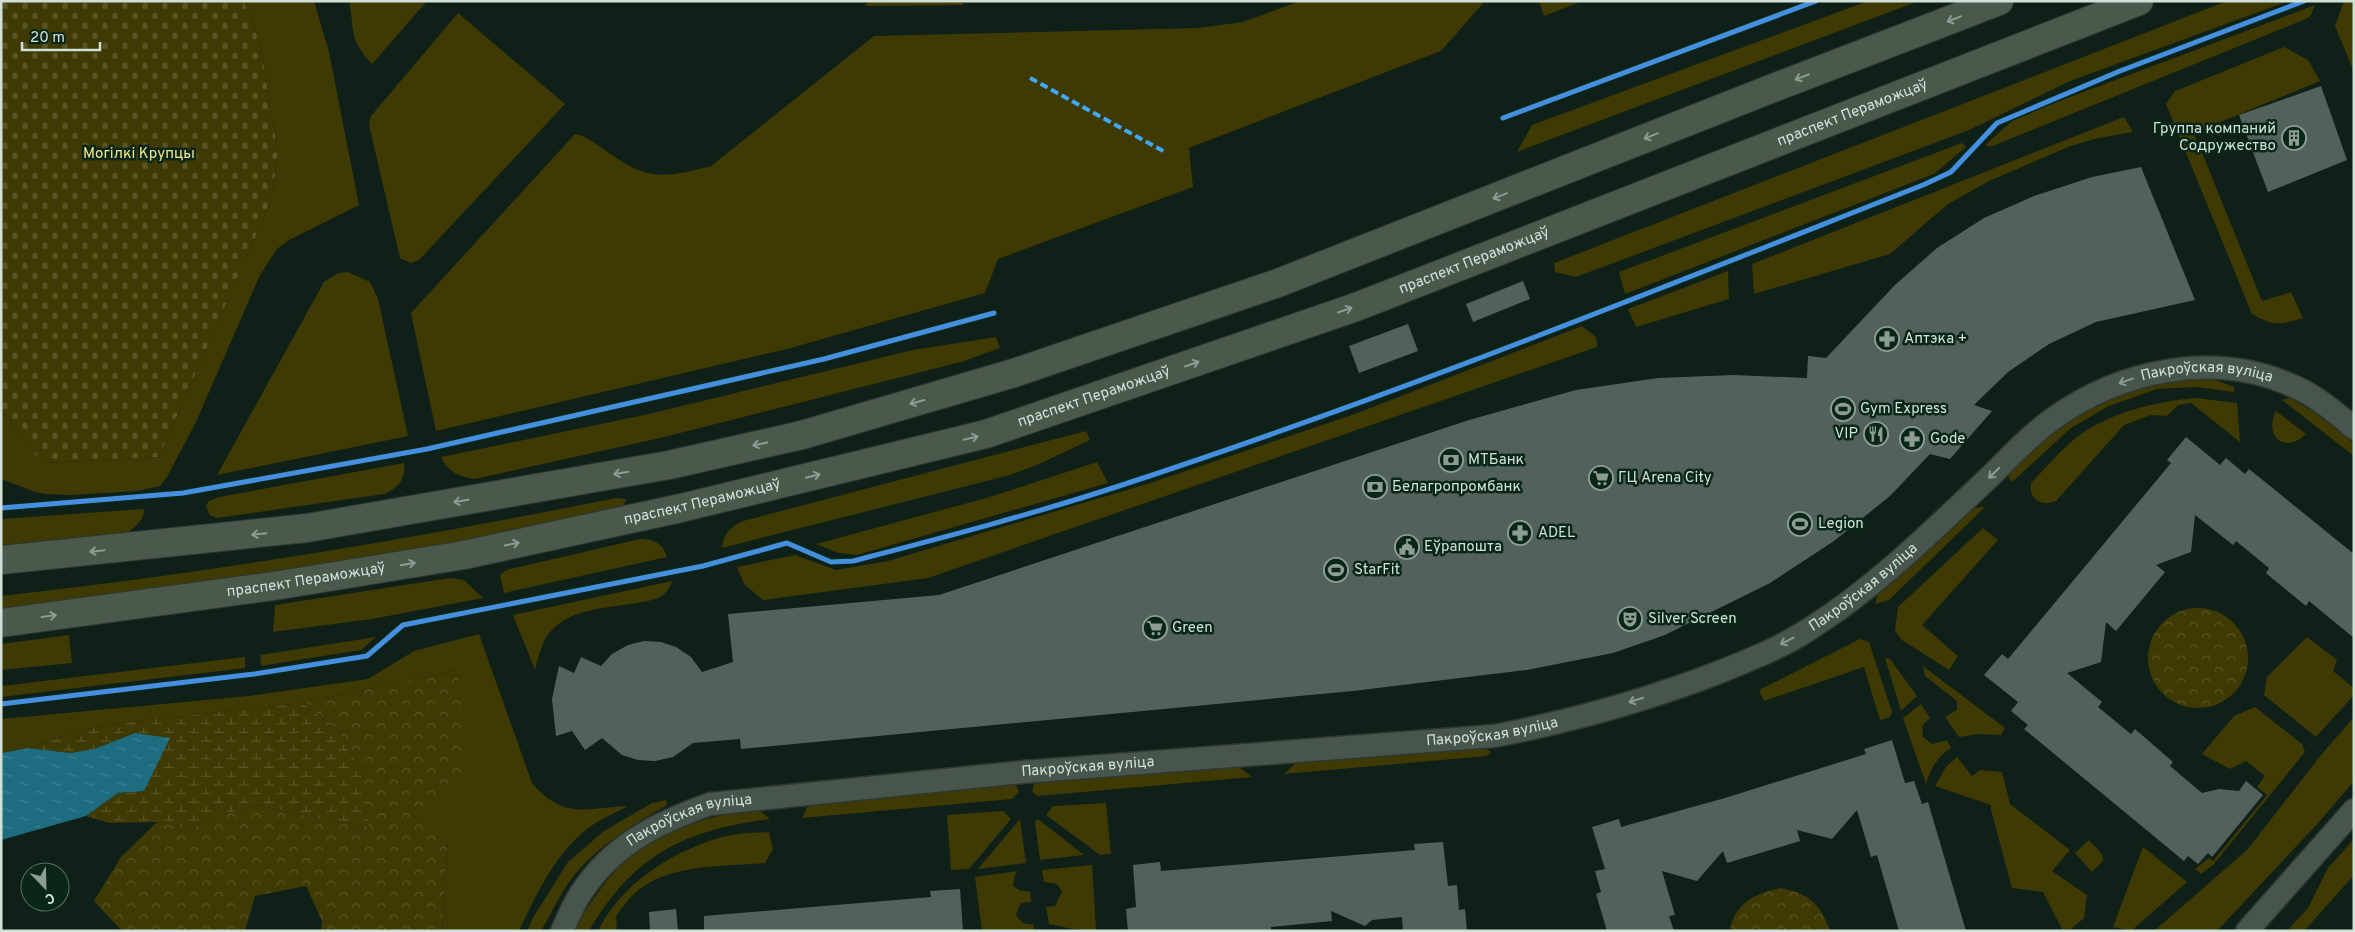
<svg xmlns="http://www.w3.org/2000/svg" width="2355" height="932" font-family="Overpass,sans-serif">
	<defs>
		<pattern id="forest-crowns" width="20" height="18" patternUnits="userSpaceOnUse" patternTransform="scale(1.25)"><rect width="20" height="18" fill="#3f3903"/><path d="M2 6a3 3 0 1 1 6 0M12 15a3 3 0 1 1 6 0" fill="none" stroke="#5a5527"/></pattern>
		<pattern id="wetland-marsh" width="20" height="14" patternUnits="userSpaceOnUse" patternTransform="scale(1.25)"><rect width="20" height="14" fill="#3f3903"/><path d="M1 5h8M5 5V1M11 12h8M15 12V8" fill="none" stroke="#5a5527"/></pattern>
		<pattern id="cemetery-stones" width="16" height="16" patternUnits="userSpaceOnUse" patternTransform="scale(1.25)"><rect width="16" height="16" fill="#3f3903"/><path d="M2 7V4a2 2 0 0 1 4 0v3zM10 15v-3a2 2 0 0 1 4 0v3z" fill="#5a5527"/></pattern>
		<pattern id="water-ripples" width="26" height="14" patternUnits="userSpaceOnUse" patternTransform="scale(1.25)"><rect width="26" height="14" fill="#1d6c80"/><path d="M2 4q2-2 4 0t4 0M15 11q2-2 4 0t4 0" fill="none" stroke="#3d8191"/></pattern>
	</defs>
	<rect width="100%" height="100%" fill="#0f2018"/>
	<g fill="#3f3903">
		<path d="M243,1H314L329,52L359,205L289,240L277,249L260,275L196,422L167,477L160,486L137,491L72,495L46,494L35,492L1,479V410L42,463L159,457L271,201L278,153L261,49L250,14Z"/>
		<path d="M349,1H427L372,64C348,38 355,32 349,1Z"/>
		<path d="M870,1H961L964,5L865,6Z"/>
		<path d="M1300,1H1485L1441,51L1189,148L1193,187L998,259L985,293L787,349L436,431L411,313L575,134C588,136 598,146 609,153C649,181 665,178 711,166L874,36L1198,28L1243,22Z"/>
		<path d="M1539,1H1583L1544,16Z"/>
		<path d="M1868,1H1919L1517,152L1532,125Z"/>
		<path d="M2227,1H2289L2070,81L1969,130L1576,277L1555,272L1554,263Z"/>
		<path d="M2344,1H2354V72L2335,26Z"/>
		<path d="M2315,5L2310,17L2301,21L1990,147L1985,145L2012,121L2038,109Z"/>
		<path d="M458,13L565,104L419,260L411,263L400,258L369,125L371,116Z"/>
		<path d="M2284,47L2308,60L2320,81L2194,133L2262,301L2291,292L2303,318C2281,325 2272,326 2252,314L2166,104L2175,91Z"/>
		<path d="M2124,117L2133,132L2094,139L2068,147L1989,181L1948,204L1890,254L1754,294L1752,264Z"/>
		<path d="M1962,143L1966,147L1934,174L1625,294L1619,272Z"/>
		<path d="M1728,271L1729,299L1636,327L1628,309Z"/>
		<path d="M348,272L370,282L378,299L408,436L217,475L324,282L338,273Z"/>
		<path d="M1582,326L1596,337L1597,347L928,578L763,600L744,584L737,567L795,555L836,570L888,561L1147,484L1352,415Z"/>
		<path d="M996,337L1000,348L961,362L660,438L475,479C459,477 448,472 441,457L649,414L913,350Z"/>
		<path d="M2203,375L2234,387V392L2196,387L2157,389L2109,406L2071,428L2012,482L2006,473C2047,433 2083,404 2138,384C2158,378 2183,378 2203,375Z"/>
		<path d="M2195,398L2237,403L2240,442L2191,403L2178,405L2167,416L2151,415L2124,425L2056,501C2043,507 2028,500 2031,483C2047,467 2063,447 2081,434C2115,411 2155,402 2195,398Z"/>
		<path d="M2290,398L2314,412L2354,443V456L2282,400Z"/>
		<path d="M2276,411L2306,434C2286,454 2263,438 2276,411Z"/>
		<path d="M1086,431L1090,440L1037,465L1010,475L722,548C722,535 731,526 743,521Z"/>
		<path d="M1097,462L1108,483L857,555L839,553L816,544L990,497Z"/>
		<path d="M404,463C406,479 398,488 384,494L217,518L210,515L206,506L209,501L219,497Z"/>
		<path d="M616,498L626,499L623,507L459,542L258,576L1,609V596C208,573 413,539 616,498Z"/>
		<path d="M1985,507L1889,600L1875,604L1878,594L1971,508Z"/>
		<path d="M144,509C145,519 135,527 128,532L1,545V519Z"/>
		<path d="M1983,528L1998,540L1922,625L1958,656L1949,670L1902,640L1895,631L1898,607Z"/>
		<path d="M640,539C654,539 662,543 667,557L504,593L500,575L506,570Z"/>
		<path d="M450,578L464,580L483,598L372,619L273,632L275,605Z"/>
		<path d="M672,581C670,588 665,595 658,598C626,609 576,603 551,631C542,640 538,658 535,670L513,615Z"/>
		<path d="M479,634L532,783C564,820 585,808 628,806C617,812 605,817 594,824C557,849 537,893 519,931H442L448,843L413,816L458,670L302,703L112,724L69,734L28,748L1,753V719L249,696L368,679L414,651Z"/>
		<path d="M69,635L72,663L1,670V644Z"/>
		<path d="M376,637L361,650L261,666L260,655Z"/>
		<path d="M2307,637L2337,660L2333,671L2354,688V695L2316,737L2264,695L2267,677Z"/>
		<path d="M1860,639L1869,642L1892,712L1890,717L1880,720L1864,667L1764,701L1759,690Z"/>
		<path d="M245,657V668L1,697V686Z"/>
		<path d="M1885,658L1890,659L1917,696L1901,711Z"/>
		<path d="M1923,666L2005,728L2001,735L1979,734L1959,737L1945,717L1957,710V701L1925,676Z"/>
		<path d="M1921,704L1930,718L1922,726L1923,737L1932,744L1947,740L1951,748C1937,757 1931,768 1926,784L1903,718Z"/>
		<path d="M2255,707L2302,744L2305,752L2213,865L2201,874L2195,869L2209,858L2213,861L2267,795L2257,787L2265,776L2246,761L2230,769L2202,754L2234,716Z"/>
		<path d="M2354,717V781L2319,822L2217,931H2154L2247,850L2321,755Z"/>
		<path d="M1482,745L1491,752L1487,756L1284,774L1299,760Z"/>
		<path d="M1957,757L1972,776L1980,770L2002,772L2010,804L2070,850L2052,871L2087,895L2084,918L2070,930L2063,931L2043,892L2012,888L1991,810V805L1935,786L1946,767Z"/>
		<path d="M1230,767H1239L1252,777L1038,796L1032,792L1034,783Z"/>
		<path d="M1016,785L1019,792L1012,799L802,818L807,807L813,803Z"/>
		<path d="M666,800L667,805C631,826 595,847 570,881C559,896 551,914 541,931H527L534,916L568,862L604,831L652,803Z"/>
		<path d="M1106,803L1111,854L1100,855L1046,815L1053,806Z"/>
		<path d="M758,809L770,819C683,831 635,854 589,931H573C589,904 605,880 627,858C654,833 722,811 758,809Z"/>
		<path d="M1003,811L1011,819L969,869L951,870L947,815Z"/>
		<path d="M1020,819L1026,863L978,869Z"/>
		<path d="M1038,819L1084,855L1040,860L1035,822Z"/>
		<path d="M769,832L773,849L765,863C723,867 666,863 633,895C627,901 621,909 616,916L617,931H598C621,884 671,852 719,838C735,833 753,833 769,832Z"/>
		<path d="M2354,839V875L2304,931H2287L2308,908L2328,868Z"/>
		<path d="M2089,840L2102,854L2103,861L2092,872L2075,853Z"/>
		<path d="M2143,847L2187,882L2131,931L2113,927Z"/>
		<path d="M1092,865L1096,930C1080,932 1065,927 1049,924L1046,907L1055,906L1062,891L1057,884L1044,882L1042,870Z"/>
		<path d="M1018,871L1015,874L1013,886L1019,890L1030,892L1031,902L1021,903L1016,914C1020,922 1024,925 1033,924L1035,931H982L975,877Z"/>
	</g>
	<g fill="url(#forest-crowns)">
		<circle cx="2198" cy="658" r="50"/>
		<path d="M458,670L467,780L413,816L448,841L442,931H321L322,921L306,886L255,896L245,931H122L94,901L121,857L157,822L194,830L200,821L259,805L320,819L368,826L362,771L335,727L302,703Z"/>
		<path d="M1781,888C1809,894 1820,903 1830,931H1730C1733,904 1757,892 1781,888Z"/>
	</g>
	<path fill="url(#wetland-marsh)" d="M302,703L335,727L362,771L369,826L320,819L259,805L200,821L194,830L157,822L109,823L86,816L118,793L144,791L135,733L94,749L70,753L28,748L69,734L112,724Z"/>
	<path fill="url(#cemetery-stones)" d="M1,1H243L250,14L261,49L278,153L271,201L159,457L42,463L1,410Z"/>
	<path fill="url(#water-ripples)" d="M135,733L170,738L144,791L118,793L86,816L1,840V753L28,748L70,753L94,749Z"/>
	<g fill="#53615d">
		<path d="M2321,86L2347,160L2268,192L2239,115Z"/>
		<path d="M2141,167L2195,300L2096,322L2049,344L2008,372L1974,405L1992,411L1950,459L1930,454L1890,496L1834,541L1770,583L1665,635L1613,653L1527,670L1353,691L741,749L740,739L693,743L673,757L655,761L638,760L622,755L602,738L585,750L572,731L556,736L552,699L559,666L574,673L581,657L601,666L612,654L628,645L644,641L661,642L676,647L691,657L702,672L733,662L728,614L939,595L1469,420L1576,390L1658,378L1734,375L1807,378L1808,356L1826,358L1895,285L1937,248L1984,218L2034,196L2092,177Z"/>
		<path d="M1523,281L1530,299L1473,322L1466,304Z"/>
		<path d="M1408,324L1418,351L1359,373L1349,346Z"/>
		<path d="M2186,437L2220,465L2226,458L2245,474L2249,469L2354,554V638L2309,601L2306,606L2273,579L2266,573L2269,568L2236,541L2233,545L2195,515L2191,552L2156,565L2165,572L2116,631L2106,622L2101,662L2067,673L2102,702L2098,707L2131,734L2135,729L2173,762L2170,766L2202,793L2219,789L2239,791L2246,781L2263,795L2212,857L2208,853L2198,864L2188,856L2184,861L2024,729L2028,725L2011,711L2018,702L1984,675L2002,654L2008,659L2171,463L2167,460Z"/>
		<path d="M1892,740L1905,783L1914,781L1922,804L1928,802L1966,931H1899L1877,855L1871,857L1857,810L1832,839L1797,830L1800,841L1727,863L1723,851L1697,881L1662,871L1675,915L1669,916L1674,931H1607L1596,894L1601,892L1595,871L1605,869L1592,827L1619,819L1621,827L1725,798L1866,754L1864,749Z"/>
		<path d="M1443,842L1448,886L1457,885L1459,910L1465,909L1467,931H1403L1402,917L1372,920L1365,926L1331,911L1332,921L1271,927V931H1128L1126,909L1136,907L1133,865L1160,862L1161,871L1415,850L1414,844Z"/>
		<path d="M960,889L963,931H704V916L931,897L930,891Z"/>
		<path d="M676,909L678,931H650L649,912Z"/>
	</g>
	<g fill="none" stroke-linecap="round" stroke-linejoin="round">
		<defs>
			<g id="street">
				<path id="s1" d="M562,931C568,918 573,905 581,893C613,844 657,823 710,804L1023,772L1494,736C1572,721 1648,700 1722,671C1752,659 1784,646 1811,628C1874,588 1927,536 1981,485C2004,464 2025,439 2050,421C2119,370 2213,350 2293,386C2315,395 2336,413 2354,428"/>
				<path d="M2247,931L2354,810"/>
			</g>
			<g id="primary">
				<path d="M1,560L307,528L669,465L802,435L1014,373L1278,283L1768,90L1999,1"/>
				<path id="s2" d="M1,623L274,586L464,555L681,508L986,434L1356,307L2139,1"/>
			</g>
		</defs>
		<use href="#street" stroke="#2e3832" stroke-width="25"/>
		<use href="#primary" stroke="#2e3832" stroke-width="30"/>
		<use href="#street" stroke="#48554d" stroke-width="22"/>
		<use href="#primary" stroke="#4b584c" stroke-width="28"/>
		<path stroke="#3fa9f5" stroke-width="4" stroke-dasharray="8 4" stroke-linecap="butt" d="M1030,78L1165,152"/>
		<defs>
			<g id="cycleway">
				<path d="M1503,118L1816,1"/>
				<path d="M1,508L183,493L427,449L824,359L994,313"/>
				<path d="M1,704L254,674L367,656L403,625L703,566L787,543L831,562L853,561C941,538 1030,515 1116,487C1389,398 1656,290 1923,185L1951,172L1997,123L2120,71L2304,1"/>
			</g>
		</defs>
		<use href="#cycleway" stroke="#092618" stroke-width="8"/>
		<use href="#cycleway" stroke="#468fdf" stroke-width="5"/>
	</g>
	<defs><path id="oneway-shaft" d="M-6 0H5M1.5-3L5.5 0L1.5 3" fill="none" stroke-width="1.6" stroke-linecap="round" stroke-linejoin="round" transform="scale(1.25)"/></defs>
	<g stroke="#8e9c92">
		<use href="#oneway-shaft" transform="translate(1954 19) rotate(159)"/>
		<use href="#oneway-shaft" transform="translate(1802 77) rotate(159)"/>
		<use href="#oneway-shaft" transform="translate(1651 136) rotate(158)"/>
		<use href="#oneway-shaft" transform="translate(1500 196) rotate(158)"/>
		<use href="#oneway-shaft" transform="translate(1345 310) rotate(-19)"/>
		<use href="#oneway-shaft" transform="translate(1192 364) rotate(-19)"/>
		<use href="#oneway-shaft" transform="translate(917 402) rotate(164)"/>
		<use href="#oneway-shaft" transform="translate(971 438) rotate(-14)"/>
		<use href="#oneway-shaft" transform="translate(760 444) rotate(169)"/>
		<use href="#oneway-shaft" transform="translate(621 473) rotate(170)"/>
		<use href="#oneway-shaft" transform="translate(813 476) rotate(-14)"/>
		<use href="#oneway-shaft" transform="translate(461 501) rotate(170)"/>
		<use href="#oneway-shaft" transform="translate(259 534) rotate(174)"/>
		<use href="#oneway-shaft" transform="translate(512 544) rotate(-12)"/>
		<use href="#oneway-shaft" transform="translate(97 551) rotate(174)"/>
		<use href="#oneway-shaft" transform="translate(408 564) rotate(-9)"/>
		<use href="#oneway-shaft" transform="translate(49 616) rotate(-8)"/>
	</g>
	<g stroke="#8c9b92">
		<use href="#oneway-shaft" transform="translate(2126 381) rotate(160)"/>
		<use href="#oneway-shaft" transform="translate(1994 473) rotate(136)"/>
		<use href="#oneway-shaft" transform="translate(1787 641) rotate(153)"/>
		<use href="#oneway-shaft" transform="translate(1636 700) rotate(163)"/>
	</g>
	<defs>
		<symbol id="building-ring" viewBox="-11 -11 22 22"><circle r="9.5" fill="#092618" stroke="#8d9d95" stroke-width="1.5"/><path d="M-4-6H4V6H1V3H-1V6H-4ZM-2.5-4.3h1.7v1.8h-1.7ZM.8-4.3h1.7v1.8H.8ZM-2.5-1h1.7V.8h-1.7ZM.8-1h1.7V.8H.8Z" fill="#8d9d95"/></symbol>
		<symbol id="pharmacy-ring" viewBox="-11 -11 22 22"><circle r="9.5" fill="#092618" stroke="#8d9d95" stroke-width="1.5"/><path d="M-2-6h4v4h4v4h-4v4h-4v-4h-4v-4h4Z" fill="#8d9d95"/></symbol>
		<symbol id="stadium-ring" viewBox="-11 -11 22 22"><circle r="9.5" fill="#092618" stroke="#8d9d95" stroke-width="1.5"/><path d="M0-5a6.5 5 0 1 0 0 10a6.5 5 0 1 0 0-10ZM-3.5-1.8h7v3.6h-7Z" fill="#8d9d95"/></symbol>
		<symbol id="restaurant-ring" viewBox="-11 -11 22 22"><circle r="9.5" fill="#092618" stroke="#8d9d95" stroke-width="1.5"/><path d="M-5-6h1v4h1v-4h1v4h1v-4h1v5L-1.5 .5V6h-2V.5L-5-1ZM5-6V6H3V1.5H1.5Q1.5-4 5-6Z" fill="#8d9d95"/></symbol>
		<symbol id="bank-ring" viewBox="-11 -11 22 22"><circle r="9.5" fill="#092618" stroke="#8d9d95" stroke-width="1.5"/><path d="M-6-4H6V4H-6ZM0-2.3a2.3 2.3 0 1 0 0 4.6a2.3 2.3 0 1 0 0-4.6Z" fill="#8d9d95"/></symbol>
		<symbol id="supermarket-ring" viewBox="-11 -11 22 22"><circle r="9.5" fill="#092618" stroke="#8d9d95" stroke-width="1.5"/><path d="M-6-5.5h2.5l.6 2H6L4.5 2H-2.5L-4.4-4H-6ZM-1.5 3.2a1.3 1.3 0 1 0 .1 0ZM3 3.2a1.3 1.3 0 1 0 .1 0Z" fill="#8d9d95"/></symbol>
		<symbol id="civic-ring" viewBox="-11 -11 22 22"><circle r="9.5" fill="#092618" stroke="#8d9d95" stroke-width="1.5"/><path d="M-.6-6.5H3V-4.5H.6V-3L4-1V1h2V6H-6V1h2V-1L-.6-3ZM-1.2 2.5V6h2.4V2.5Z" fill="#8d9d95"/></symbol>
		<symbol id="theatre-ring" viewBox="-11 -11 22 22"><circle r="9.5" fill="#092618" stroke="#8d9d95" stroke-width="1.5"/><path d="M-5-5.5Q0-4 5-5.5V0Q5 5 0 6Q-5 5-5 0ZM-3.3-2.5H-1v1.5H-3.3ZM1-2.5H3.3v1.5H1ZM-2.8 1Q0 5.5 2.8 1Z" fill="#8d9d95"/></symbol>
	</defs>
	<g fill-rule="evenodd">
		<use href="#building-ring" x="2280" y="124" width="28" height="28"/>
		<use href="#pharmacy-ring" x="1873" y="325" width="28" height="28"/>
		<use href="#stadium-ring" x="1829" y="395" width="28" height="28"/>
		<use href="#restaurant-ring" x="1862" y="420" width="28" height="28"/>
		<use href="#pharmacy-ring" x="1898" y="425" width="28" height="28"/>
		<use href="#bank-ring" x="1437" y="446" width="28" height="28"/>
		<use href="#supermarket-ring" x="1587" y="464" width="28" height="28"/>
		<use href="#bank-ring" x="1361" y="473" width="28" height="28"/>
		<use href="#stadium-ring" x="1786" y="510" width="28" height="28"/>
		<use href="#pharmacy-ring" x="1506" y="519" width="28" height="28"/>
		<use href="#civic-ring" x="1393" y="533" width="28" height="28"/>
		<use href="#stadium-ring" x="1322" y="556" width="28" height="28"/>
		<use href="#theatre-ring" x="1616" y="605" width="28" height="28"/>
		<use href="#supermarket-ring" x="1141" y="614" width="28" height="28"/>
	</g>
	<g text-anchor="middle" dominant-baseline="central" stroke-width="5" stroke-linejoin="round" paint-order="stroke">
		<g font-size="15" fill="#d1e1d8" stroke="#092618">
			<text stroke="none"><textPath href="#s2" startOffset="1928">праспект Пераможцаў</textPath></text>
			<text stroke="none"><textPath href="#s2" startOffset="1522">праспект Пераможцаў</textPath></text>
			<text stroke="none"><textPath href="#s1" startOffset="1811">Пакроўская вуліца</textPath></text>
			<text stroke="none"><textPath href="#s2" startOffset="1118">праспект Пераможцаў</textPath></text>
			<text stroke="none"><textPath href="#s2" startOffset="712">праспект Пераможцаў</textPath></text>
			<text stroke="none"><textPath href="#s2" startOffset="308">праспект Пераможцаў</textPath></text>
			<text stroke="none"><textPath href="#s1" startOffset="1392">Пакроўская вуліца</textPath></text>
			<text stroke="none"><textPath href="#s1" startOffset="988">Пакроўская вуліца</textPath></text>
			<text stroke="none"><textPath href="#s1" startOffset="582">Пакроўская вуліца</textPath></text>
			<text stroke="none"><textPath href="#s1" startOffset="178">Пакроўская вуліца</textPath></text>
		</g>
		<g font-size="15" fill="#d1e1d8" stroke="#092618" text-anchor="start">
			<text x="2276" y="129" text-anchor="end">Группа компаний<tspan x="2276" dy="17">Содружество</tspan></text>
			<text x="1904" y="339">Аптэка +</text>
			<text x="1860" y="409">Gym Express</text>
			<text x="1858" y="434" text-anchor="end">VIP</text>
			<text x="1930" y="439">Gode</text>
			<text x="1468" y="460">МТБанк</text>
			<text x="1618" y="478">ГЦ Arena City</text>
			<text x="1392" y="487">Белагропромбанк</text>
			<text x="1818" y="524">Legion</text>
			<text x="1538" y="533">ADEL</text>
			<text x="1424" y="547">Еўрапошта</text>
			<text x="1354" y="570">StarFit</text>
			<text x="1648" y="619">Silver Screen</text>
			<text x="1172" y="628">Green</text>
		</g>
		<g font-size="15" fill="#f6e68a" stroke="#092618">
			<text x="139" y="154">Могілкі Крупцы</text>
		</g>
	</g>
	<rect width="2355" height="932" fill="none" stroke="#d1e1d8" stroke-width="5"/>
	<g transform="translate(45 887) rotate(157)"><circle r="24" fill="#092618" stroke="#597165"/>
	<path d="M0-4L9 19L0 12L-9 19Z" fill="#8d9d95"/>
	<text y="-8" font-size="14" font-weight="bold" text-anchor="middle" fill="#d1e1d8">С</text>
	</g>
	<path d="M22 42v8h78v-8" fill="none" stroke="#d1e1d8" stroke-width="2.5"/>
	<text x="30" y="42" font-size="15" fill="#d1e1d8" stroke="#092618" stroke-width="4" paint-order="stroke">20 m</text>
</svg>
